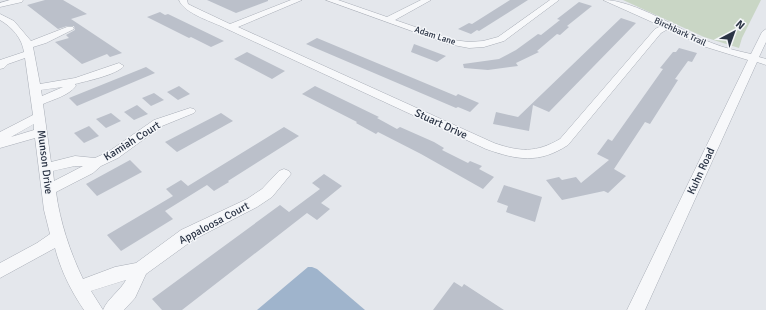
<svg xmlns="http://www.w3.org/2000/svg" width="766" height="310" font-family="Signika,sans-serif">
	<rect width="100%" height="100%" fill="#e4e7ec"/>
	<path fill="#c9d6c5" d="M623,0H761L742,38L739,48L704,37Z"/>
	<path fill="#9fb4cc" d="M308,267H312L317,269L365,310H257Z"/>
	<g fill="#bbc0ca">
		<path d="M45,0H63L87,14L71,19L122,53L110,57L107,54L82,64L55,42L69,38L66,35L75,30L74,26H67L58,29L27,5Z"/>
		<path d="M207,0H268V1L236,13Z"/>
		<path d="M510,0H528L479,31L477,30L471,34L458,29L469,23L472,24Z"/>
		<path d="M579,2L592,6L567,26L569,27L560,35L557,34L537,51L539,52L516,63L518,66L488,70L464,68L463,64L499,59L516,50L538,34L541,35L560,20L557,19Z"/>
		<path d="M160,12L165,15L168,14L224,41L211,47L191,37L189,38L147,17Z"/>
		<path d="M621,18L636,23L549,112L533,105L529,131L493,124L496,112L518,117Z"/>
		<path d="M317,38L456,96L458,94L479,103L470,112L458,107L456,108L306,44Z"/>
		<path d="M414,44L446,56L437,62L411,52Z"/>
		<path d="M679,48L697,53L692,62L688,61L675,79L678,80L650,124L645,122L614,169L626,176L608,193L604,191L562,200L546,180L559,177L562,180L576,177L581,183L609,160L597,154L608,139L612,141L663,69L660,68L673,52H676Z"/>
		<path d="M247,52L285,71L272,79L234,59Z"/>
		<path d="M146,67L155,73L77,106L69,98Z"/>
		<path d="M179,86L190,94L178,100L167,92Z"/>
		<path d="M315,86L379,117L377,118L397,129L400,127L434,142L444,148L442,150L468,163L470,161L482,166L479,169L494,177L483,189L421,154L378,132L376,134L356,123L357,122L302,94Z"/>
		<path d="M154,93L164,100L151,106L142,98Z"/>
		<path d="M137,105L148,114L134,120L124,112Z"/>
		<path d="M111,113L121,121L106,128L96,119Z"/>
		<path d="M221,113L233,121L177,152L165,142Z"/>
		<path d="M89,126L99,136L84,143L74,133Z"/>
		<path d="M284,127L299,136L228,181L229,182L214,191L207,185L165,211L173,219L121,251L107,235L173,196L166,189L181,180L188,186Z"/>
		<path d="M130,160L142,172L97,196L86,184Z"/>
		<path d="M324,174L342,186L321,203L330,209L317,220L307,213L182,310H162L152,299L280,205L289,212L320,189L312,183Z"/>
		<path d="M504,185L542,197L535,222L506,212L508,206L497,202Z"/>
		<path d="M454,282L462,287L464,284L504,310H433Z"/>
	</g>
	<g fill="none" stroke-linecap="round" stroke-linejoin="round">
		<defs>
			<g id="street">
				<path d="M10,0H23L22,2L0,7V3Z"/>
				<path d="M179,0H187L188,4L194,7L230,24L291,0H302L238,27L494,143C520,152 536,153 560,139L655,29L661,26L603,0C636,0 680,31 712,43C724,48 738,51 751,54L762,32L766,29V42L759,57L766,59V65L757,62L645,310H627L748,60L706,47L668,29L661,33L568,145C539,164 517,160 486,149L227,29C214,22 184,14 179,0Z"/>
				<path d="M326,0H338L387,17L421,0H431L395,20L453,40L469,42L483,41L498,37L550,0H559L504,41L484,47L469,48L448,44Z"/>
				<path d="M0,14L14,21L31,41L67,27H73L74,29L46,43L33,47L40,84L75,78L119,63L124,66C116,75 87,81 75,84L76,86C68,96 54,99 43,104L51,162L75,156L95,158L108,152L154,120L190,108L194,109L196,111L194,113L162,126L118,158L101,166L93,173L56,192C60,222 70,252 83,279L115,267L136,263L181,230L247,199L262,189L279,171L284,169L289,171L291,174L272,197L257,207L193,240L146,274L135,298L124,310H84C71,291 61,271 55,248L0,278V263L37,243L50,234L44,210L35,138L0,148V132L33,115L25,58L8,64L4,68L0,69V60L24,52C22,38 12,27 0,20ZM63,87L42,96L41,90ZM34,124V130L11,137ZM75,166H83L54,181L53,171ZM126,280C120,291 108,298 103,310L91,291Z"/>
			</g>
		</defs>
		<use href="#street" stroke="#a9aeb7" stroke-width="1"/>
		<use href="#street" fill="#f7f8fa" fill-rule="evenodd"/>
	</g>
	<g text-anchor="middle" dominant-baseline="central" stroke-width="3" stroke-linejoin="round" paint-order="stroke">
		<g font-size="9" fill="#2b3445" stroke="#f4f6f9">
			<text transform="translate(680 32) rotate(25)">Birchbark Trail</text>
			<text transform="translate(435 36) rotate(18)">Adam Lane</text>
		</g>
		<g font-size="11" fill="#2b3445" stroke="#f4f6f9">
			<text transform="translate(441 124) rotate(25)">Stuart Drive</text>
			<text transform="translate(132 141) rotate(-32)">Kamiah Court</text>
			<text transform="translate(45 162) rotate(83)">Munson Drive</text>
			<text transform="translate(701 171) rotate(-65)">Kuhn Road</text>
			<text transform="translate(214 223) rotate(-28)">Appaloosa Court</text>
		</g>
	</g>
	<g transform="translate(734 32) rotate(41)" stroke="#f4f6f9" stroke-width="3" paint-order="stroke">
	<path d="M0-3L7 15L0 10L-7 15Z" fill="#2b3445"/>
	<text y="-6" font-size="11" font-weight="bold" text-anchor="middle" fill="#2b3445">N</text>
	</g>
</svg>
